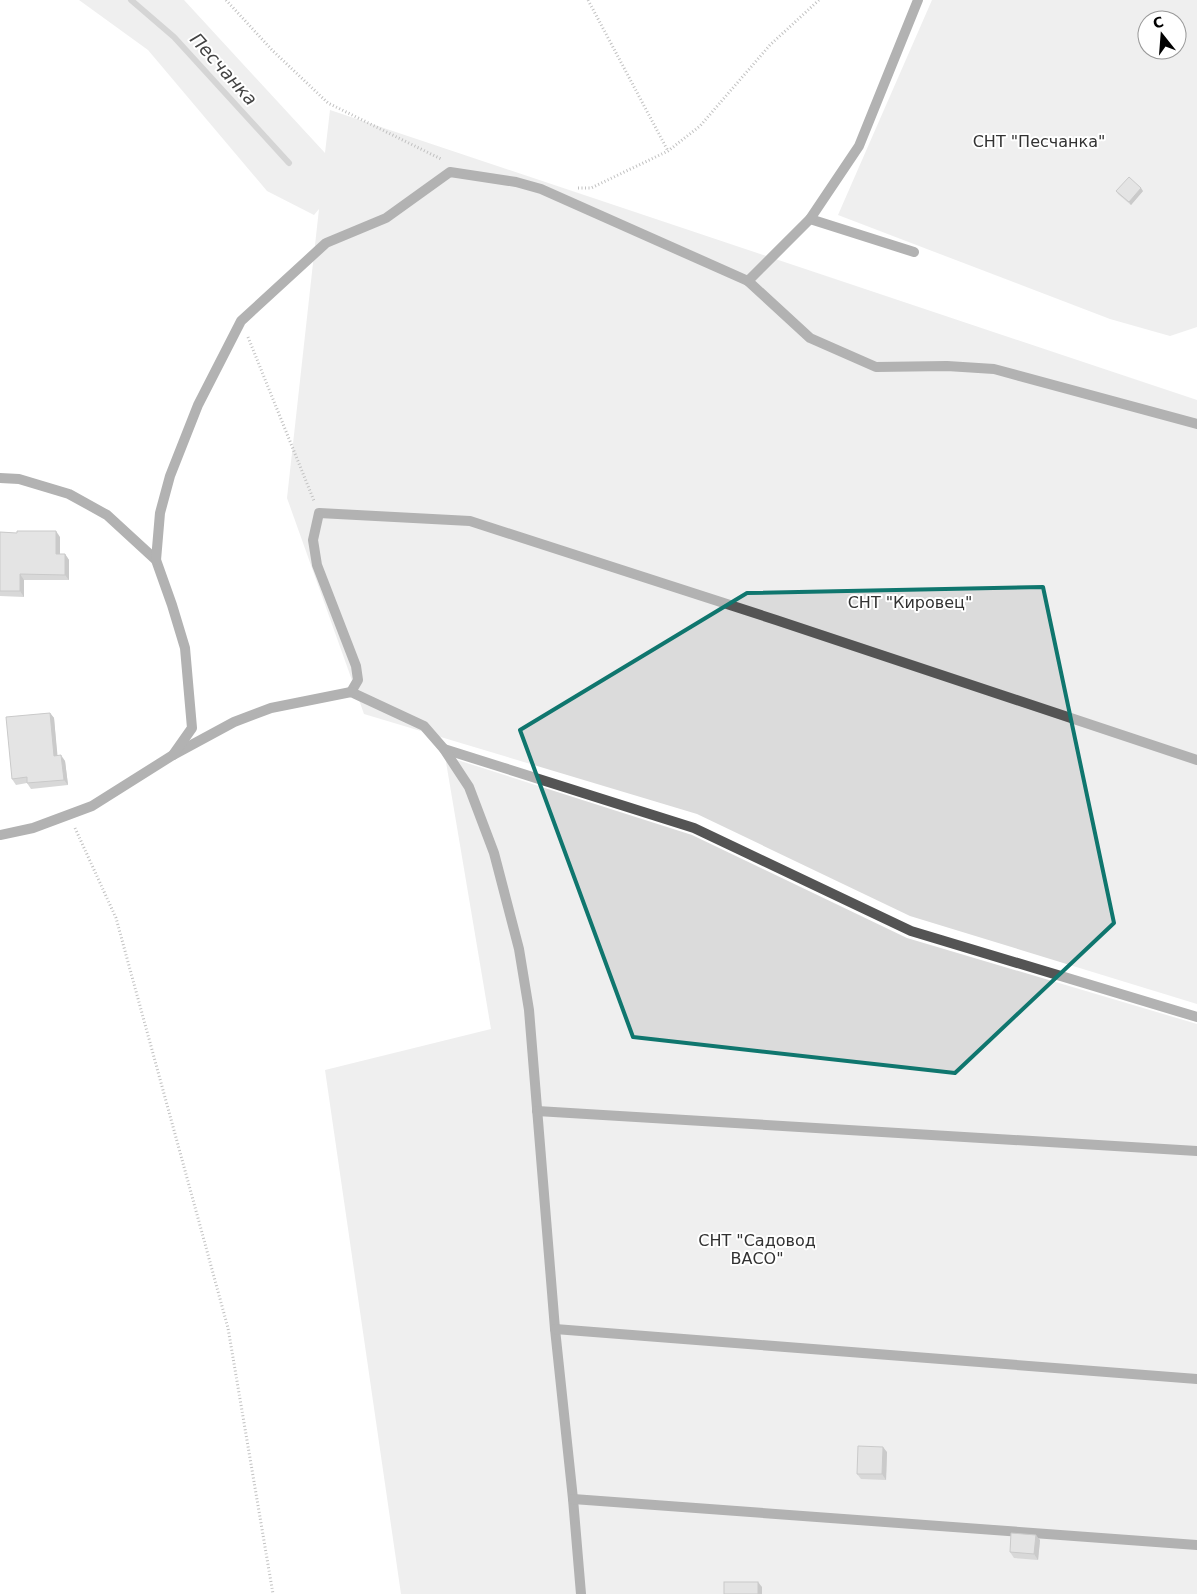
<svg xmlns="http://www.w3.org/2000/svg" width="1197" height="1594" font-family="'DejaVu Sans',sans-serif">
	<rect width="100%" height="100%" fill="#fff"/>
	<g fill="#dbdbdb" fill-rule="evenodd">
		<path d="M79,0H184L325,153L330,110L1197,400V1004L910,916L697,814L364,714L287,498L319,209L314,215L267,191L148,50Z"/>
		<path d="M932,0H1197V327L1170,336L1110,319L838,215ZM1147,20H1177V50H1147Z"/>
		<path d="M445,756L692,835L907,938L1197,1024V1594H401L325,1070L491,1029Z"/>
	</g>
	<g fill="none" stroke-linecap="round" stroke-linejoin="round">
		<path stroke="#a2a2a2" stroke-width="6" d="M131,0L174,37L289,163"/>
		<g stroke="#767676" stroke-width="3" stroke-dasharray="1 2.5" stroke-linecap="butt">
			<path d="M226,0L272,50L328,103L441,159"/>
			<path d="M588,0L668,151"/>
			<path d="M578,188H591L668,151L700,126L770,45L819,0"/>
			<path d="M248,337L314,501"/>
			<path d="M75,828L116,918L228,1328L273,1594"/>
		</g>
		<g stroke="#545454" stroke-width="10">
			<path d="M351,692L358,680L356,666L317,565L313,540L319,513L470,521L776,620L1197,760"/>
			<path d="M444,749L694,828L911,931L1197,1017"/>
			<path d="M173,755L234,722L271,708L351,692L424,726L444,749L469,787L494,853L519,949L529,1010L555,1329L573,1499L581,1594"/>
			<path d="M537,1111L1197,1151"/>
			<path d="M555,1329L1197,1379"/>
			<path d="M573,1499L1197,1545"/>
		</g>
		<g stroke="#545454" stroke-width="10">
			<path d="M810,219L914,252"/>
			<path d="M748,281L810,338L876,367L947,366L994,369L1197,424"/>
			<path d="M0,478L19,479L69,494L107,515L156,560L172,605L185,648L192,728L173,755L92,806L33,828L0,835"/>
			<path d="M156,560L160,513L170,476L198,405L241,321L326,243L386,218L450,172L516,182L541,189L748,281L810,219L859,146L918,0"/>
		</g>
	</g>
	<g fill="#a9a9a9">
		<path d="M1116,191H1143L1131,205L1118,194Z"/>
		<path d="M0,532L60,537V554H65L69,560V580H24V597L0,596Z"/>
		<path d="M50,713L54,718L57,755L65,761L68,785L31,789L27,783L16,785L12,779Z"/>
		<path d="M887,1452L886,1480L861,1479L857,1474Z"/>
		<path d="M1040,1540L1038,1560L1014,1558L1010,1552Z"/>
	</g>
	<g fill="#898989">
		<path d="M1141,188L1143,191L1131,205L1129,202Z"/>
		<path d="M56,531L60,537V560L56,554Z"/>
		<path d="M65,554L69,560V580L65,575Z"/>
		<path d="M20,574L24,580V597L20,591Z"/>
		<path d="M50,713L54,718L58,761L54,756Z"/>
		<path d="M61,755L65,761L68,785L64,780Z"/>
		<path d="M883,1447L887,1452L886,1480L882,1474Z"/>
		<path d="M1036,1535L1040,1540L1038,1560L1034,1554Z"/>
		<path d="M758,1582L762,1587V1594H758Z"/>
	</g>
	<g fill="#c4c4c4" stroke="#898989">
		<path d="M1129,177L1141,188L1129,202L1116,191Z"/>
		<path d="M17,531H56V554H65V575L20,574V591H0V532L17,533Z"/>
		<path d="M50,713L54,756L61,755L64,780L27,783V777L12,779L6,717Z"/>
		<path d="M858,1446L883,1447L882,1474H857Z"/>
		<path d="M1011,1533L1036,1535L1034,1554L1010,1552Z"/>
		<rect x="724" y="1582" width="34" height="12"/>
	</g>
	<path d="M0 0H1197V1594H0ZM1043,587L1114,923L955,1073L633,1037L520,730L747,593Z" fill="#fff" fill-opacity=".55" fill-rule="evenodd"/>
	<path fill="none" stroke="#0f766e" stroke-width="4" stroke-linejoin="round" d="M1043,587L1114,923L955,1073L633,1037L520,730L747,593Z"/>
	<g text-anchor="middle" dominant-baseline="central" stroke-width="4" stroke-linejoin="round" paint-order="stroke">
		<g font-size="16" fill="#323232" stroke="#fff">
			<text x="1039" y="141">СНТ "Песчанка"</text>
			<text x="910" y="602">СНТ "Кировец"</text>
			<text x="757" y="1240">СНТ "Садовод<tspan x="757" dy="18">ВАСО"</tspan></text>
		</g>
		<g font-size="18" font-style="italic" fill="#434343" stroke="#fff">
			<text transform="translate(224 69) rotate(48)">Песчанка</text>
		</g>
	</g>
	<g transform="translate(1162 35) rotate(343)"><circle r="24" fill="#ffffff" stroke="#999999"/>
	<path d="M0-4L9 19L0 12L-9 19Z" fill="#000000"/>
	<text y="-8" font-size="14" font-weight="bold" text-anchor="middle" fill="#000000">С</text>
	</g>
</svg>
